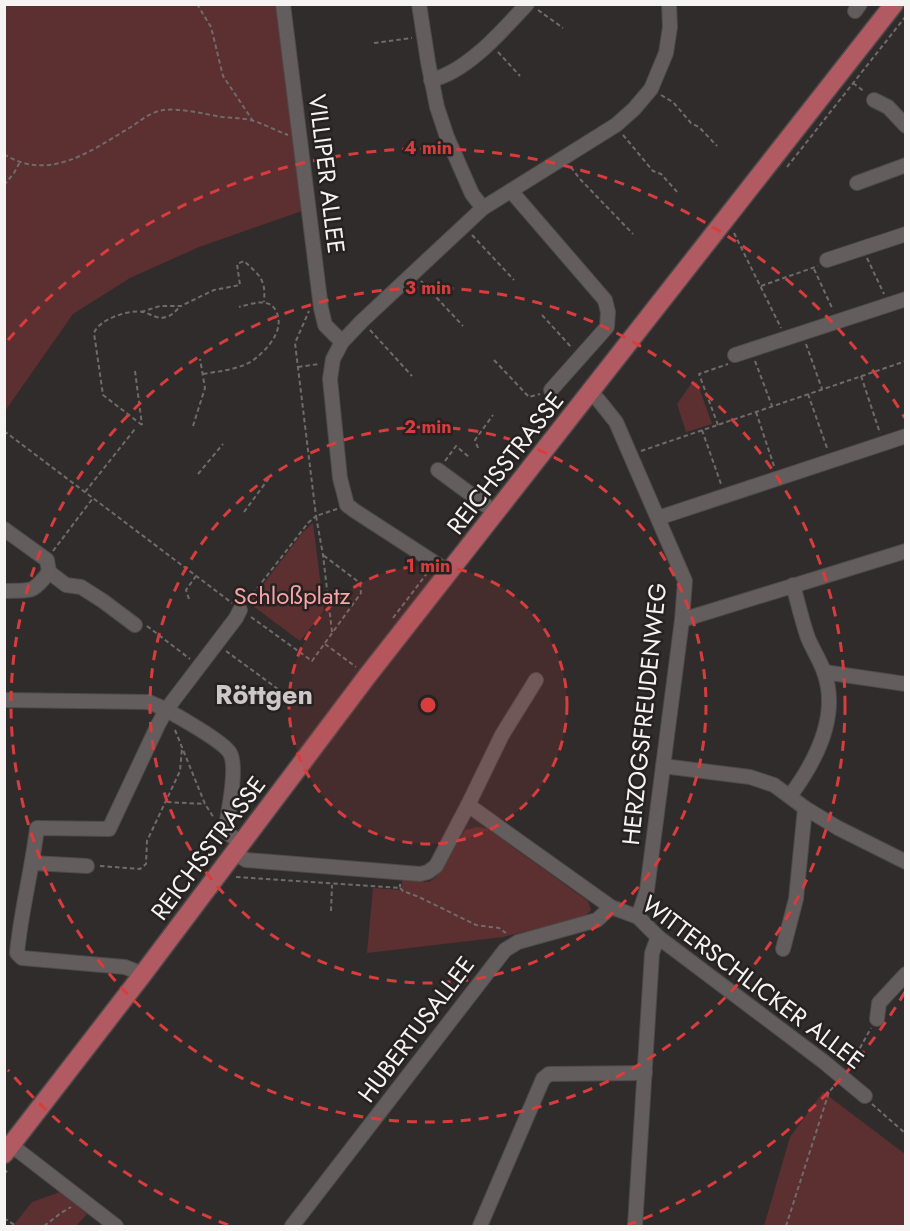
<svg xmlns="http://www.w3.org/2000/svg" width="910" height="1231" font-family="Jost,sans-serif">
	<rect width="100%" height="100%" fill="#312c2c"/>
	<g fill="#5c2f31">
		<path d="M4,5H278L302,211L199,247L130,278L73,314L5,411Z"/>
		<path d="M697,382L712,424L686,432L677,404L691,384Z"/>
		<path d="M313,523L324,611L300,641L249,603L303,532Z"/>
		<path d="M477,827L488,829L588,901L591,910L584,917L503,937L367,953L373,888L401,890L402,880L429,882L436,877L465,830Z"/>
		<path d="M823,1092L905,1154V1226H764L790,1137Z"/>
		<path d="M60,1192L87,1214L76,1226H13L32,1202Z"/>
	</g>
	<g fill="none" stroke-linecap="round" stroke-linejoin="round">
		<defs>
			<g id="minor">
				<path d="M283,4L321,308L325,325L342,342"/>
				<path d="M419,4L428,62L437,107L447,137L472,194L483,208"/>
				<path d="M855,11L860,4"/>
				<path d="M431,80C467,72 503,30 527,4"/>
				<path d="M874,100L888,107L906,126"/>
				<path d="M857,183L906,165"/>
				<path d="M511,191L605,300L608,312L607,327L551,390"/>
				<path d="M827,260L906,234"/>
				<path d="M735,355L906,299"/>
				<path d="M591,392L600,402L616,422L685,581L682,620L647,890L638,917"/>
				<path d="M438,470L496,513"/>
				<path d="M658,518L906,436"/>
				<path d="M4,529L47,560L49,572L66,585L81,587L103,601L135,625"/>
				<path d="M449,572L355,511L347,505L340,478L330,379L333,359L342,342L362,321L483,208L616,125L634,109L651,89L666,53L670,27L669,4"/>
				<path d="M4,591C32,590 32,594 49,572"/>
				<path d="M682,620L906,551"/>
				<path d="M824,672L906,684"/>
				<path d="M4,700L148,702C164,707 223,741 230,753C238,767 228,815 225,831L242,844"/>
				<path d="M663,766L750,777L774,785L805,808L838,828L906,862"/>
				<path d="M790,796C816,761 840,716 824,672C820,660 813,650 808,638C802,621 798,603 793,585"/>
				<path d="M468,805L502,735L536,680"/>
				<path d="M235,853L246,860L420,874L428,872L436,866L468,805L611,907L638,917L658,937L824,1062L865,1096"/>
				<path d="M33,863L87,866"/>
				<path d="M783,949L796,899L805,808"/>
				<path d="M143,974L125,967L22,958L17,953C21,911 32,870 37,828L109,829L158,725L166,710L236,618L240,610"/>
				<path d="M877,1019L879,1003L906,974"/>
				<path d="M11,1145L116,1226"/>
				<path d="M292,1226L505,950L518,942L597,920L611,907"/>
				<path d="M480,1226L543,1079L549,1074L645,1073"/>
				<path d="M635,1226L652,953L658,937"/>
			</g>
			<path id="major" d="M4,1154L143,974L368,675L894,4"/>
		</defs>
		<use href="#minor" stroke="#4e4a4a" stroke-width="16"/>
		<use href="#major" stroke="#4e4a4a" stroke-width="21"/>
		<g stroke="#706b6b" stroke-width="2" stroke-dasharray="4.5 3" stroke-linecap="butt">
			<path d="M197,4L211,27L223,76L253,121"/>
			<path d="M538,10L563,28"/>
			<path d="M374,43L412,38"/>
			<path d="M498,52L520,76"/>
			<path d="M853,83L865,92"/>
			<path d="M661,95L673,102L691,123L699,127L717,146"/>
			<path d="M623,135L653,171L661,174L679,194"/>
			<path d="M4,154C49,183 92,150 131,127C141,120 151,112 163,110C180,108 205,114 222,117C233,118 244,118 254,121C266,125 277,131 288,135"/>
			<path d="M571,167L579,178L633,234"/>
			<path d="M787,167L906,16"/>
			<path d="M4,185L14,173L20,162"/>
			<path d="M734,233L781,328"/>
			<path d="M472,235L514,280"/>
			<path d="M867,258L884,294"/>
			<path d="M814,269L833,310"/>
			<path d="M421,281L463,326"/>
			<path d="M761,286L818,266"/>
			<path d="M141,312L160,306H181L214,290L240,285L237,264L244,261C260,276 266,279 264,302"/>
			<path d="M542,315L572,348"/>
			<path d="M370,330L412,376"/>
			<path d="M806,344L822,389"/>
			<path d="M494,360L529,397L540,394"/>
			<path d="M755,361L772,406"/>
			<path d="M298,367L319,364"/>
			<path d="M135,371L142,425"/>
			<path d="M203,374C220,371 237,370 252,361C266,351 286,330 276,311C274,307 271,304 266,303C258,301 247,305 239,307"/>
			<path d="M861,376L880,433"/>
			<path d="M808,394L827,448"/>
			<path d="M756,412L774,466"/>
			<path d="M142,425L103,395L94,333C99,319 130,309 143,312C151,314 158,320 166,317C172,316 176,310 181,306"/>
			<path d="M718,425L699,374L728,364"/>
			<path d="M193,426L205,388L200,359"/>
			<path d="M702,430L721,484"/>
			<path d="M4,431L232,603"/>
			<path d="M478,448L475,440L493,415"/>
			<path d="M641,451L906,361"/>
			<path d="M445,461L456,446L469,457"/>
			<path d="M198,474L223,444"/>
			<path d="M85,492L135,429"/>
			<path d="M244,512L269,478"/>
			<path d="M53,551L93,498"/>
			<path d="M189,599L186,590L196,576"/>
			<path d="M248,600L308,523L316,516L295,343L309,311"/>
			<path d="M251,617L312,661L361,593L360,583L323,555"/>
			<path d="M393,618L428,572"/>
			<path d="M147,626L190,659"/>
			<path d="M332,632L323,555L316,516L337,509"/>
			<path d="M325,644L356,667"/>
			<path d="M226,651L282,692"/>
			<path d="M175,730L205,804L214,818"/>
			<path d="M167,802L205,804"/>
			<path d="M100,866L140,869L146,864L147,841L180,771L182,748"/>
			<path d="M236,877L400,888V884"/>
			<path d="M400,888L403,891L419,897L476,925L499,928L506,933"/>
			<path d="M331,911L332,885"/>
			<path d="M849,1068L871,1028"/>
			<path d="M872,1104L906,1134"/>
			<path d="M4,1174L9,1169"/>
			<path d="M4,1218L16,1226"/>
			<path d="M44,1226L61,1213L71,1207"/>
			<path d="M786,1226L829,1092L835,1085"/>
		</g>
		<use href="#minor" stroke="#635d5d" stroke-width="14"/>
		<use href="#major" stroke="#b15a62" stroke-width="18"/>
	</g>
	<circle cx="428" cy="705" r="139" fill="#d93c3c" fill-opacity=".12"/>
	<g fill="none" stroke="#d93c3c" stroke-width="3" stroke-dasharray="10 8">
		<circle cx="428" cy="705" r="139"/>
		<circle cx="428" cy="705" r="278"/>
		<circle cx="428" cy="705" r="417"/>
		<path d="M905 992A557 557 0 0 1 628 1225M228 1225A557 557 0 0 1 8 1070M8 340A557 557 0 0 1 905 418"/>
	</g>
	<g text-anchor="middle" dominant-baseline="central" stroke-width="5" stroke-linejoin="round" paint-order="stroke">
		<g font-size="24" fill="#f6f3f3" stroke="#272222">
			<text transform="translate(327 174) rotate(83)">VILLIPER ALLEE</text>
			<text transform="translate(505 463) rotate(-52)">REICHSSTRASSE</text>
			<text transform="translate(644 714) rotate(-84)">HERZOGSFREUDENWEG</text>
			<text transform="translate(208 848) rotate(-53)">REICHSSTRASSE</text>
			<text transform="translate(753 982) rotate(37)">WITTERSCHLICKER ALLEE</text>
			<text transform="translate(416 1029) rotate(-53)">HUBERTUSALLEE</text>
		</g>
		<g font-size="24" fill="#f8a4a7" stroke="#272222">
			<text x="292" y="595">Schloßplatz</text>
		</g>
		<g font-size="27" font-weight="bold" fill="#cec7c7" stroke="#272222">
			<text x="264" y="694">Röttgen</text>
		</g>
	</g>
	<circle cx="428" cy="705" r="9" fill="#d93c3c" stroke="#272222" stroke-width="3"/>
	<g font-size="18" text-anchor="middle" font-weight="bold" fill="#d93c3c" stroke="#272222" stroke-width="5" stroke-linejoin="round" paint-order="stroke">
		<text x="428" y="154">4 min</text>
		<text x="428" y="294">3 min</text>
		<text x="428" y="433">2 min</text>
		<text x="428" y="572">1 min</text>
	</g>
	<rect width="910" height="1231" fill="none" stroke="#f6f3f3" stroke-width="12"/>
</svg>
